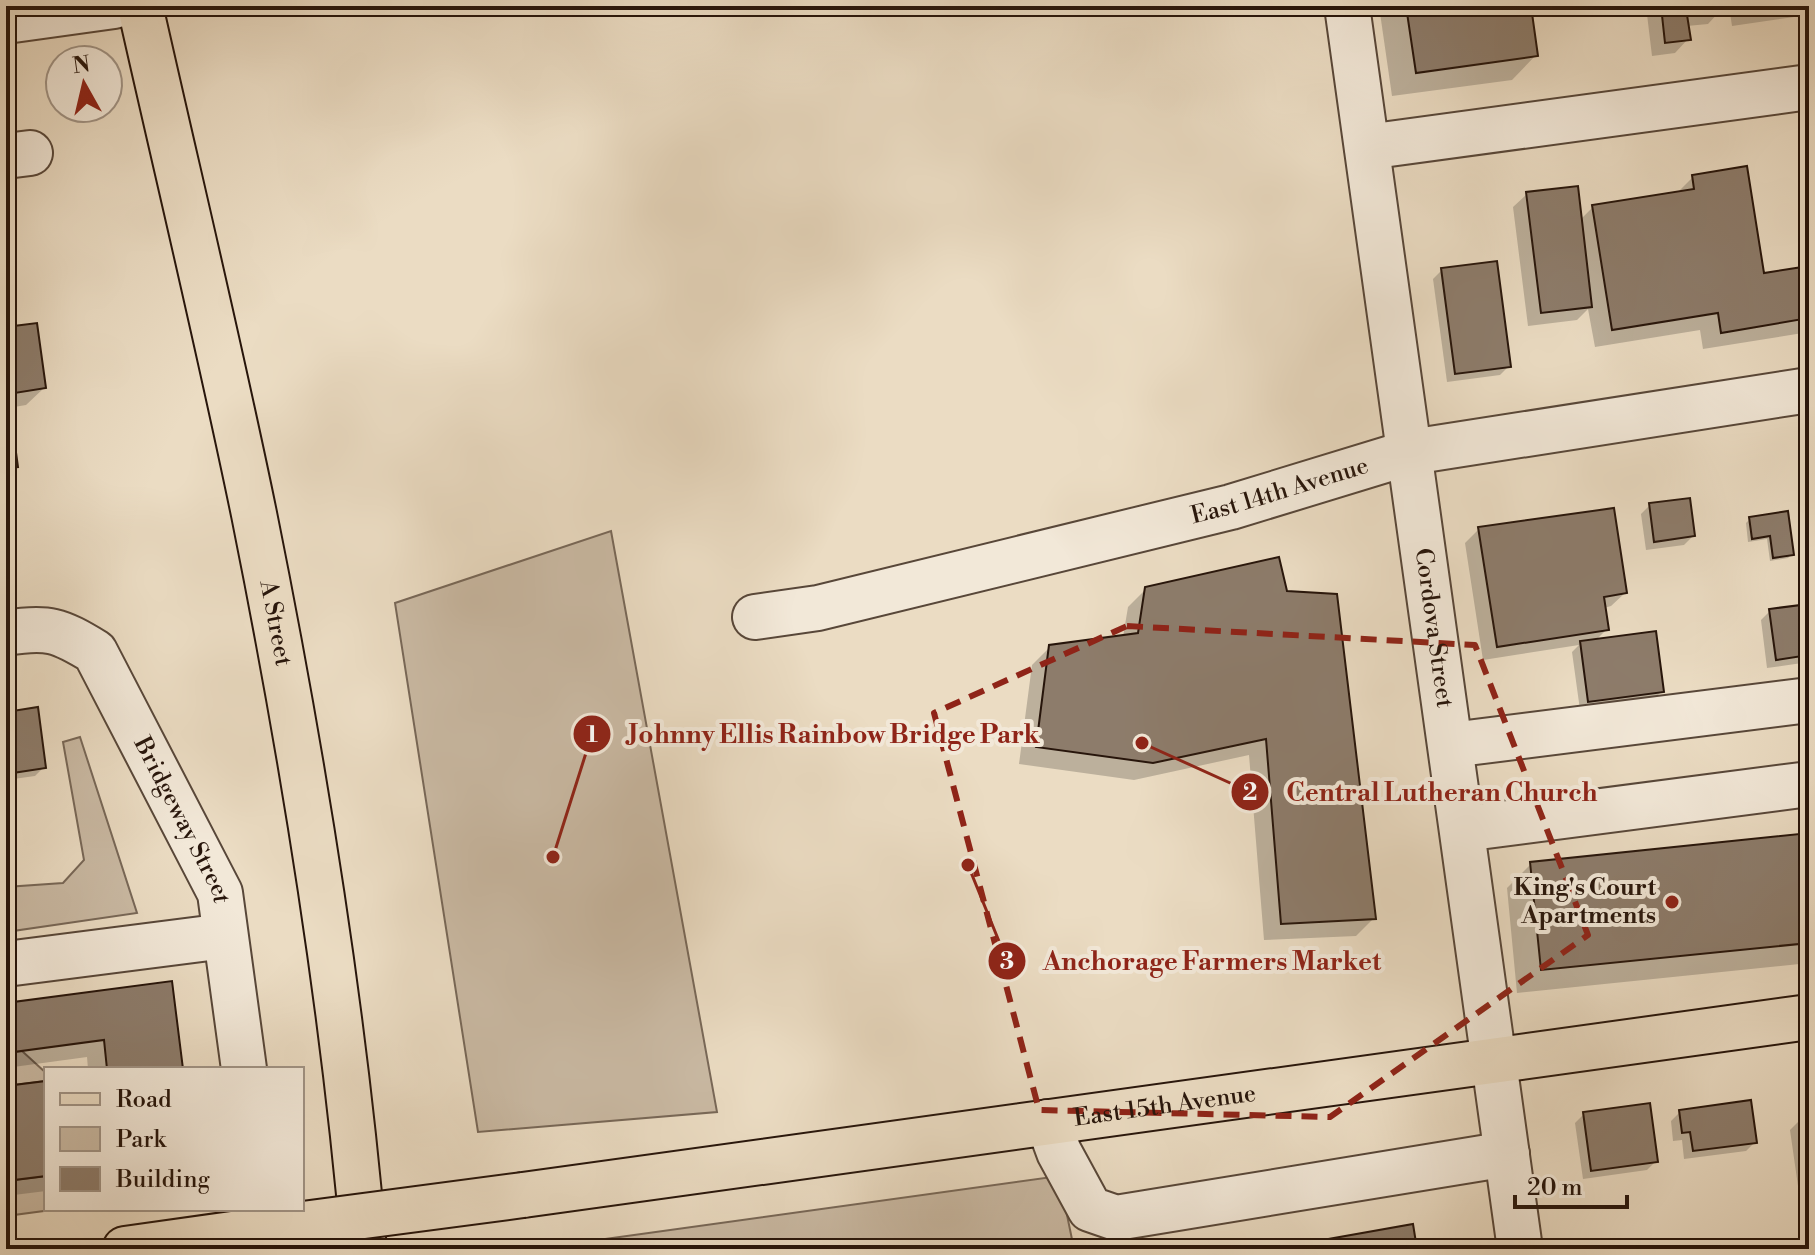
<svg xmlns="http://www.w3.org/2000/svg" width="1815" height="1255" font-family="'Libre Bodoni',serif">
	<rect width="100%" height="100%" fill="#ebdcc3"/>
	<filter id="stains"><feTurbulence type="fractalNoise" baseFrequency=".0025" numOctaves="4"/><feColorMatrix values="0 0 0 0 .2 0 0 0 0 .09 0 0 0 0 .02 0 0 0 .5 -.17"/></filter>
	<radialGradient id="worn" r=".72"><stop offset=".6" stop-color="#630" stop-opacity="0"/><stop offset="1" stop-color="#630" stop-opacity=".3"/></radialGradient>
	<g fill="#cabaa4" stroke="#786858" stroke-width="2">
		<path d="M611,531L717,1112L478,1132L395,603Z"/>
		<path d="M80,737L137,913L6,932V887L63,883L84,860L63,742Z"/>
		<path d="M22,1051L46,1073V1081L6,1086V1053Z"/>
		<path d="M46,1176V1209H59L6,1216V1181Z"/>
		<path d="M1059,1176L1074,1249H533Z"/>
	</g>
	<g fill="#0003">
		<path d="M1379,6H1529L1536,55L1512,80L1392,96Z"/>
		<path d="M1646,6H1721V10L1708,24L1687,26L1688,39L1675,53L1652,56Z"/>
		<path d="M1729,6H1805L1794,17L1732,26Z"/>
		<path d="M1693,177L1762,276L1809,268V332L1703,349L1700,330L1595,347L1588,309L1577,320L1528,326L1513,207L1527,194L1580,220L1593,207L1677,193Z"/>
		<path d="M1442,270L1509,366L1500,375L1447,382L1433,279Z"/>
		<path d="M6,329L44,388L26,405L8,408L16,466L7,475L9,488L6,491Z"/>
		<path d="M1650,505L1693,536L1684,545L1646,550L1641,514Z"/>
		<path d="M1809,511V563L1806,564L1800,520Z"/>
		<path d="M1786,514L1792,554L1788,558L1770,561L1767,539L1748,542L1746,523L1750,519Z"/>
		<path d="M1479,529L1625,593L1611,606L1604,608L1607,629L1595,641L1662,691L1653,700L1580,710L1572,652L1579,645L1483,660L1465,543Z"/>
		<path d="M1146,589L1286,593L1374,918L1356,936L1264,940L1249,755L1134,780L1019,764L1032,665L1050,647L1123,637L1128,607Z"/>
		<path d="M1809,606V662L1767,668L1761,620L1770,611Z"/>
		<path d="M6,714L44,767L35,776L6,780Z"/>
		<path d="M1809,835V963L1517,993L1507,888L1531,864Z"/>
		<path d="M170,984L181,1069H88L87,1057L6,1068V1005Z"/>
		<path d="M46,1083V1191L6,1196V1088Z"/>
		<path d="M1680,1112L1755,1142L1746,1151L1684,1159L1682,1140L1673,1141L1671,1121Z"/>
		<path d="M1584,1114L1656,1161L1647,1170L1583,1179L1575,1123Z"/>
		<path d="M1809,1115V1220L1803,1221L1790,1130L1804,1116Z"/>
	</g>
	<g fill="#8d7c6b" stroke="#27150b" stroke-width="2">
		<path d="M1406,6H1531L1538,56L1416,73Z"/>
		<path d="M1661,6H1723V11L1687,15L1691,40L1665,43Z"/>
		<path d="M1744,6H1796L1745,13Z"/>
		<path d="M6,166L15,222L6,223Z"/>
		<path d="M1747,166L1764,273L1809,266V318L1721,333L1718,313L1612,330L1592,205L1694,189L1692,175Z"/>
		<path d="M1578,186L1592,307L1541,313L1526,192Z"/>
		<path d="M1497,261L1511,367L1455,374L1441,268Z"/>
		<path d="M37,323L46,388L8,394L18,467L8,468L11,489L6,490V327Z"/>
		<path d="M1690,498L1695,536L1654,542L1649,503Z"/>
		<path d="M1614,508L1627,593L1604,597L1609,630L1497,647L1478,527Z"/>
		<path d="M1788,511L1794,555L1773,558L1770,536L1752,539L1749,517Z"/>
		<path d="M1279,557L1287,591L1337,594L1376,919L1281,924L1266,739L1153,763L1036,747L1049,645L1138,633L1145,587Z"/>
		<path d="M1809,604V655L1776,660L1769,609Z"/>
		<path d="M1656,631L1664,692L1588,702L1580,641Z"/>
		<path d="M38,707L46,768L6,774V712Z"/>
		<path d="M1809,833V943L1541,970L1530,862Z"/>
		<path d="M172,981L183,1069H107L104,1040L6,1053V1003Z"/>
		<path d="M46,1081V1176L6,1181V1086Z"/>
		<path d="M1751,1100L1757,1143L1693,1151L1690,1132L1682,1133L1679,1110Z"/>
		<path d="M1650,1103L1658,1162L1591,1171L1583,1112Z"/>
		<path d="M1809,1113V1158L1803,1114Z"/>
		<path d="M1413,1224L1417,1249H1272Z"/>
		<path d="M982,1240L983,1249H913Z"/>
	</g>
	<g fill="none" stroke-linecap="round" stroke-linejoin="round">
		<defs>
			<g id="minor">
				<path id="s1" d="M1347,6L1520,1249"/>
				<path d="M6,21L114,6"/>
				<path d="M1367,147L1809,87"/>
				<path d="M6,156L30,153"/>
				<path id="s2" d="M755,617L818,608L1231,507L1411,452L1809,390"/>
				<path id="s3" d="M6,633C48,626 59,630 95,652L220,893L244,1069"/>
				<path d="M1451,745L1809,700"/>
				<path d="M1463,829L1809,784"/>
				<path d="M6,964L225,936"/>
				<path d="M1048,1122L1059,1152L1090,1209L1116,1218L1507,1154"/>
			</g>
			<g id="major">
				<path id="s4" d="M140,6C178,175 219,344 254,514C303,757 343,1002 364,1249"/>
				<path id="s5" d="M523,1195L1809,1017"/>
				<path d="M125,1249L303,1224"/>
			</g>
		</defs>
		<use href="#minor" stroke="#584739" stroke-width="48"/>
		<use href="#major" stroke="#27150b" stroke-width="48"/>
		<use href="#minor" stroke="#f2e8d8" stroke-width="44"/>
		<use href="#major" stroke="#ebdcc3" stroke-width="44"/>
		<defs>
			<path id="major-bridge" d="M303,1224L523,1195"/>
		</defs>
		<use href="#major-bridge" stroke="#27150b" stroke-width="48" stroke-linecap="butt"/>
		<use href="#major-bridge" stroke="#ebdcc3" stroke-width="44"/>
	</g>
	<path fill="none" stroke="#8f2418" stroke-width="6" stroke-dasharray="16 10" stroke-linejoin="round" d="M1127,626L1475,645L1588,935L1330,1117L1039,1110L934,713Z"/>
	<circle fill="#8f2418" stroke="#f2e8d8" stroke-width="3" cx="1672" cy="902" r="8"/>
	<g text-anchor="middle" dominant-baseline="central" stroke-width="8" stroke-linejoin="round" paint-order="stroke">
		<g font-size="24" fill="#27150b" stroke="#f2e8d8">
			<text stroke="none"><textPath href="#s2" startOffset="540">East 14th Avenue</textPath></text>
			<text stroke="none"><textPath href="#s4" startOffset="632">A Street</textPath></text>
			<text stroke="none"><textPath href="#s1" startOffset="628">Cordova Street</textPath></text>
			<text stroke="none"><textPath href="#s3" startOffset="284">Bridgeway Street</textPath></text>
			<text stroke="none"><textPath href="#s5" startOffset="648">East 15th Avenue</textPath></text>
		</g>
		<g font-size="24" font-weight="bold" fill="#27150b" stroke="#f2e8d8" text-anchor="end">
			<text x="1656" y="888">King's Court<tspan x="1656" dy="28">Apartments</tspan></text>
		</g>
	</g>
	<path fill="none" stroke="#8f2418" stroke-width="3" d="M553 857L592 734M1142 743L1250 792M968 865L1007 961"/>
	<g fill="#8f2418" stroke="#f2e8d8" stroke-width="3">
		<circle cx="553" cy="857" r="8"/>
		<circle cx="1142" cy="743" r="8"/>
		<circle cx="968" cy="865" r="8"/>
		<circle cx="592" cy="734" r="20"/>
		<circle cx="1250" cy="792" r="20"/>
		<circle cx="1007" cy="961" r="20"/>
	</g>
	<g font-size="24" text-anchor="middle" font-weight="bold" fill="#fff">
		<text x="592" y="742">1</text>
		<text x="1250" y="800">2</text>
		<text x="1007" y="969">3</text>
	</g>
	<g font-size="26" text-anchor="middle" font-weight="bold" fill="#8f2418" stroke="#f2e8d8" stroke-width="8" stroke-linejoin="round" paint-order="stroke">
		<text x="834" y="743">Johnny Ellis Rainbow Bridge Park</text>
		<text x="1442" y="801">Central Lutheran Church</text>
		<text x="1212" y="970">Anchorage Farmers Market</text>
	</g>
	<rect width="1815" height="1255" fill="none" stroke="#ebdcc3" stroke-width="32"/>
	<rect x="8" y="8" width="1799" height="1239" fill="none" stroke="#27150b" stroke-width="4"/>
	<rect x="16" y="16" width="1783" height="1223" fill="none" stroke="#27150b" stroke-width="2"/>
	<rect x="44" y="1067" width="260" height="144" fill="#f2e8d8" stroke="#a19486" stroke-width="2"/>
	<rect x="60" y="1093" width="40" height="12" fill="#ebdcc3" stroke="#a19486" stroke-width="2"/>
	<text x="116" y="1107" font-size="24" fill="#27150b">Road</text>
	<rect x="60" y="1127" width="40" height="24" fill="#cabaa4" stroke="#a19486" stroke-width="2"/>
	<text x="116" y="1147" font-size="24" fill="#27150b">Park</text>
	<rect x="60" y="1167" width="40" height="24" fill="#8d7c6b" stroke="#a19486" stroke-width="2"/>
	<text x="116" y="1187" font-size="24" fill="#27150b">Building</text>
	<g transform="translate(84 84) rotate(352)"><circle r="38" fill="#f2e8d8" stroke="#a19486" stroke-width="2"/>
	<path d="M0-6L14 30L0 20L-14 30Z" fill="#8f2418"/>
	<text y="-12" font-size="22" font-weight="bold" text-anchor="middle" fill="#27150b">N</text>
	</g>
	<path d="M1515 1195v12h112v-12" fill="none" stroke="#27150b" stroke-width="4"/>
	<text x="1527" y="1195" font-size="24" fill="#27150b" stroke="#f2e8d8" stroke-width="6" paint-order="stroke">20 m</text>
	<rect width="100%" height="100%" filter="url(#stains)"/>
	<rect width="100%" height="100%" fill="url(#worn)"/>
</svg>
